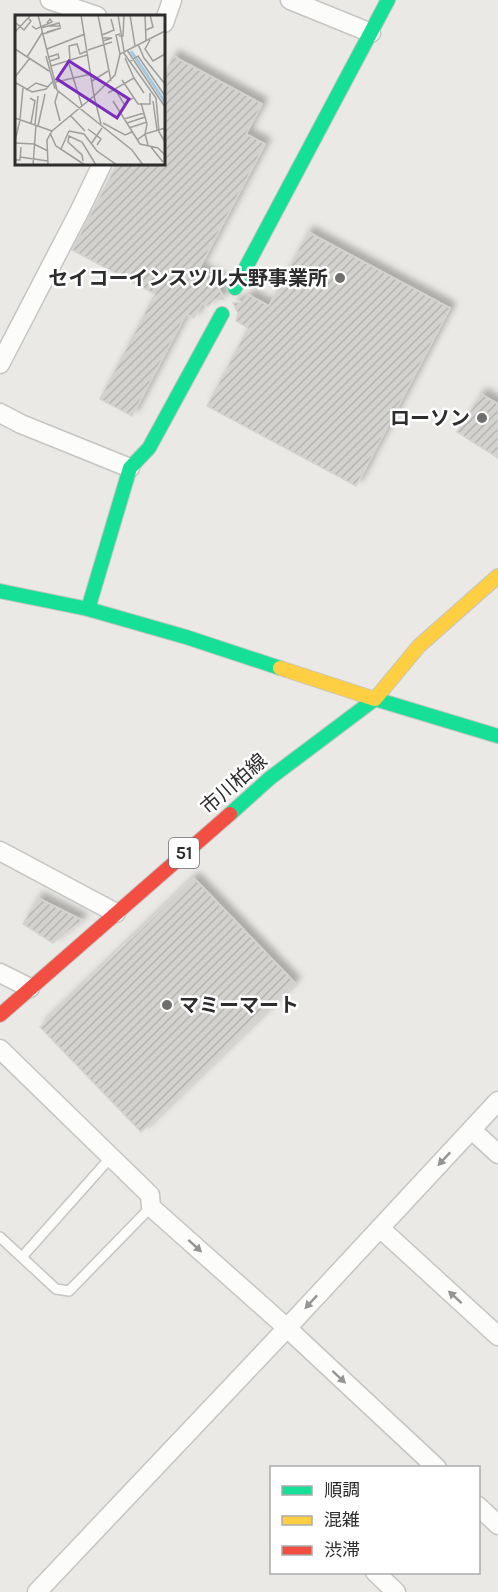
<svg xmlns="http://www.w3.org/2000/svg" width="498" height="1592" font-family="Karla,'Noto Sans JP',sans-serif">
	<defs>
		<pattern id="building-hatch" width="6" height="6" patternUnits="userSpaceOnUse" patternTransform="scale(1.5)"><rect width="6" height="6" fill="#d3d2cf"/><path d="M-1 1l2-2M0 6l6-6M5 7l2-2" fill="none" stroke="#b5b5b2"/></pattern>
		<filter id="shadow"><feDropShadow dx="5.5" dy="-5.5" stdDeviation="3" flood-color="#0004"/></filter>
	</defs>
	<rect width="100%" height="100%" fill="#eae9e5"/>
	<g fill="url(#building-hatch)" stroke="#d5d4d0" stroke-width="1.5" filter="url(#shadow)">
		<path d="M173,56L262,104L246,134L265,144L199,269L221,280L219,289L224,299L214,300L208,306L202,303L194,318L186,314L132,416L100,399L155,294L72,250L117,164H164V75Z"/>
		<path d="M308,232L450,308L356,486L207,406L248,328L236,321L238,313L233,303L243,302L249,295L269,306Z"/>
		<path d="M481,394L498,404V458L457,432Z"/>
		<path d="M194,878L295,983L141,1132L40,1027Z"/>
		<path d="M38,898L82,920L53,943L23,924Z"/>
	</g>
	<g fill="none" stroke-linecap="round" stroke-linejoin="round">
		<defs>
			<g id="lane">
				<path d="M0,1237L56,1289L69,1291L151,1207"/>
				<path d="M22,1257L111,1157"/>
			</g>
			<g id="street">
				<path d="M50,0L97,16"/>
				<path d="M290,0L371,33"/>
				<path d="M164,23L172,0"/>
				<path d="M0,364L80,210L102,164"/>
				<path d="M0,413L21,424L130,468"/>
				<path d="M0,851L116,913"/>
				<path d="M0,973L30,988"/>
				<path d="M0,1049L150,1195L151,1207L287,1328L437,1468"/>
				<path d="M472,1130L498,1154"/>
				<path d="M380,1228L498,1336"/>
				<path d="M478,1506L498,1525"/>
				<path d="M375,1572L396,1592"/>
				<path d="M37,1592L287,1328L498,1101"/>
			</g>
			<g id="fast">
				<path d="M235,288L388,0"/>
				<path d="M0,591L88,609L186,637L280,668"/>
				<path d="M88,609L130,468L149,448L222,314"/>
				<path d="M230,814L270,778L375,699L498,736"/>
			</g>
			<path id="slow" d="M280,668L375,699L419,646L498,576"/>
			<path id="jam" d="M0,1015L230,814"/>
		</defs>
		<use href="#lane" stroke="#c4c5c4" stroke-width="12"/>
		<use href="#street" stroke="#c4c5c4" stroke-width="21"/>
		<use href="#fast" stroke="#c4c5c4" stroke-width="16"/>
		<use href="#slow" stroke="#c4c5c4" stroke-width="16"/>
		<use href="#jam" stroke="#c4c5c4" stroke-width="16"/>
		<use href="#lane" stroke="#fcfcfb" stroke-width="9"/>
		<use href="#street" stroke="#fcfcfb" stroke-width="18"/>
		<use href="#fast" stroke="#16e098" stroke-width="14"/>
		<use href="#slow" stroke="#ffcf43" stroke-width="14"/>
		<use href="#jam" stroke="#f24e42" stroke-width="14"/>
	</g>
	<defs><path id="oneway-solid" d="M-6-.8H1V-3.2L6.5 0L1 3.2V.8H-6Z" transform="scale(1.5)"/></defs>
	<g fill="#949494">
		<use href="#oneway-solid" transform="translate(444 1159) rotate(133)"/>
		<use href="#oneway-solid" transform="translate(195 1246) rotate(42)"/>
		<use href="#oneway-solid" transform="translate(455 1297) rotate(-138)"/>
		<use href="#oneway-solid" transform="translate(311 1302) rotate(133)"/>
		<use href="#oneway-solid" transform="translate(339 1377) rotate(43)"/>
	</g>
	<g fill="#6f6f6d" stroke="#fff" stroke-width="2">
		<circle cx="340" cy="278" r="6"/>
		<circle cx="482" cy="418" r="6"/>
		<circle cx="167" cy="1005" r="6"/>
	</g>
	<g text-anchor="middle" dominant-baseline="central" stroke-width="5" stroke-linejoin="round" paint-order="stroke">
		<rect fill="#fff" stroke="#6c6c6c" stroke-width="1.5" x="169" y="838" width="30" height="30" rx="4.5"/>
		<g font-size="18" font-weight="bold" fill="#2d2d2d">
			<text x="184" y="853">51</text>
		</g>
		<g font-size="20" font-weight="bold" fill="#2d2d2d" stroke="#fff" text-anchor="end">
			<text x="328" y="278">セイコーインスツル大野事業所</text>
			<text x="470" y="418">ローソン</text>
			<text x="179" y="1005" text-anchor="start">マミーマート</text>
		</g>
		<g font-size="20" fill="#2d2d2d" stroke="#fff">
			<text transform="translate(234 784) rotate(-41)">市川柏線</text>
		</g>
	</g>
	<g transform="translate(15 15)">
		<rect width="150" height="150" fill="#eae9e5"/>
		<path fill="none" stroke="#a2c8e2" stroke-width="3" d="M116,36L150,87"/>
		<path fill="none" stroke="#9e9e9b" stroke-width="1.5" d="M23,0L42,75L117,135L128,150M83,0L96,66M103,0L109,36M115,0L120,31M130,0L131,26M1,8L9,15L16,6L13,3M17,11L21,14L37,7L35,4L32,8M26,13L44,8L45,11H33M131,15L138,12L135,0M0,17L15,1M28,19L46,13L32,17M105,19L101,20L105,39M87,20L99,15L96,4M104,21H108L109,0M88,23H97L88,26M135,25L130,34L138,46L150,39M123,29L129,43L150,69M0,34L34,56M32,34L70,19M73,35L97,27M112,35L150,92M108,37L141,83L144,117L150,127M31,41L40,74M12,42L27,18M34,42L43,39L44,43L35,46M55,45L54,31L62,29L65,39L72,36M53,46L67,91M114,47L123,41L150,81M36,51L72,40M0,62L15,43M119,63L129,78M107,65L123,89H135V78M77,66L93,56M41,67L76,59M1,68L17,77L31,74L37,67M100,74L109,89L118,83M11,75L21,68L33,72M43,77L40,87L45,106M93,78L119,63L110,43M15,83L20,86L16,108M98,86L125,129L143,133L150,140M138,86L142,115M55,100L70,116M0,103L37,116M5,104L8,73M109,104L129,98M88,108L110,120L117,117M112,108L130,102M20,109L23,81M86,109L79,81L100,60L105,39L150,16M23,111L30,79M114,113L132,107M73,114L86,124L82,130M54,116L69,119L82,136L102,150M35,118L41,131L70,150M122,125L130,119L132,109L126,88M0,126L5,105M0,128L19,129L33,136M76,129L87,113M133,130L130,119L150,113M136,132L148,147M46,134L54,116M5,142L33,146M0,145H5L6,132M68,146L67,140L53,127L54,121L67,127L81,150M18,150L21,110M33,150L32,125L37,116L79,81L66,0"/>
		<path fill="#7b2cbf" fill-opacity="0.15" stroke="#7b2cbf" stroke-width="3" d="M54,46L114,84L102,103L42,64Z"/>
		<rect width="150" height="150" fill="none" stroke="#2d2d2d" stroke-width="3"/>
	</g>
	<rect x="270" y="1466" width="210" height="108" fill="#ffffff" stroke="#ababab" stroke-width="1.5"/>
	<rect x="282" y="1486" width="30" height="9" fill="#16e098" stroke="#ababab" stroke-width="1.5"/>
	<text x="324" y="1496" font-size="18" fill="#2d2d2d">順調</text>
	<rect x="282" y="1516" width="30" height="9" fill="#ffcf43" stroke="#ababab" stroke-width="1.5"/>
	<text x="324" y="1526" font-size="18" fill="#2d2d2d">混雑</text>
	<rect x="282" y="1546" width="30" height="9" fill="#f24e42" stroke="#ababab" stroke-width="1.5"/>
	<text x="324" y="1556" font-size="18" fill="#2d2d2d">渋滞</text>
</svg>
